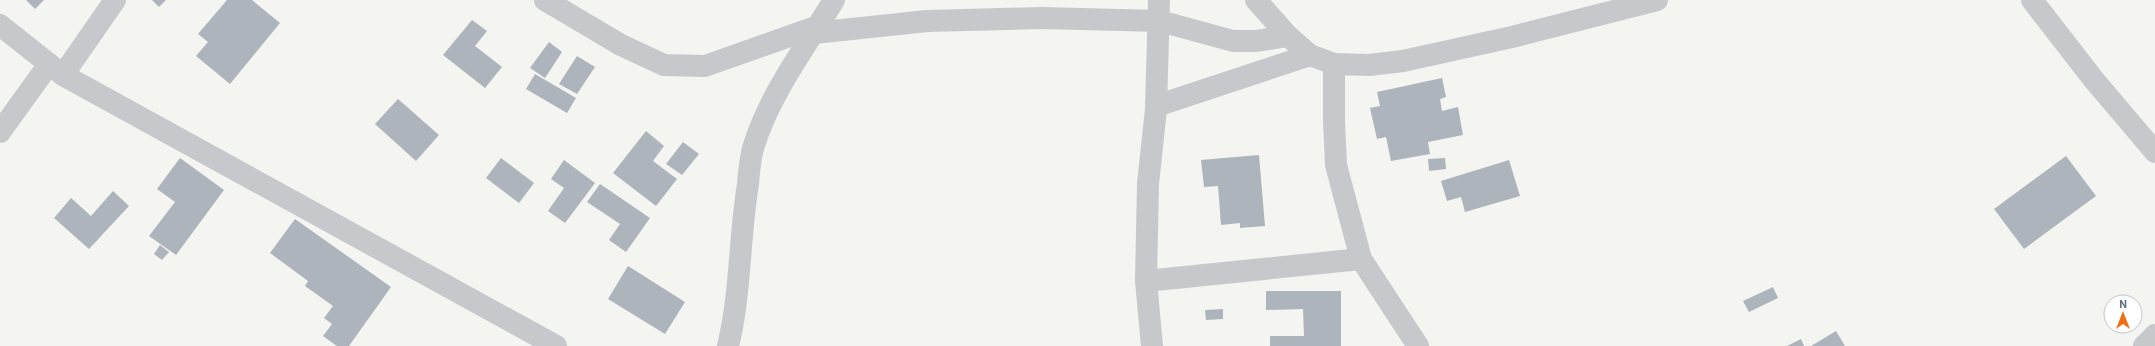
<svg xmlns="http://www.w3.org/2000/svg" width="2155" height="346" font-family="Roboto,sans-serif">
	<rect width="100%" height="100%" fill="#f4f5f0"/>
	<g fill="#aeb4bb">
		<path d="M26,0H44L35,9Z"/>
		<path d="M152,0H166L159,7Z"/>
		<path d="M227,0H252L280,23L230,84L196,56L208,42L198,34Z"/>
		<path d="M472,20L487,31L475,46L502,67L485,88L443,55Z"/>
		<path d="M549,42L562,52L545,78L530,68Z"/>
		<path d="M577,56L595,67L577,94L559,84Z"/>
		<path d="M535,74L576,98L567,113L526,89Z"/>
		<path d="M1442,78L1446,97L1440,99L1442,111L1458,107L1463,135L1428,142L1430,154L1391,161L1386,137L1377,139L1370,108L1380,106L1377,92Z"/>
		<path d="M398,99L439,135L416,161L375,124Z"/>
		<path d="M646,131L664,146L653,161L677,179L656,206L613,173Z"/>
		<path d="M683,142L699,154L682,175L666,164Z"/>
		<path d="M1259,155L1265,226L1240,228V223L1221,225L1218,186L1204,187L1201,160Z"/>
		<path d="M2066,156L2096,196L2024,249L1994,209Z"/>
		<path d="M180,158L224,190L176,255L149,236L175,202L157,189Z"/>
		<path d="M501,158L534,183L519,203L486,178Z"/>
		<path d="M1445,158L1446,169L1429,171L1428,159Z"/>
		<path d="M564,160L595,183L565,223L548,211L564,188L551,179Z"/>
		<path d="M1509,160L1520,196L1465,212L1461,197L1447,201L1441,181Z"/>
		<path d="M600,184L650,218L626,252L609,240L620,224L587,202Z"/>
		<path d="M113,191L129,206L89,249L54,218L71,198L91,216Z"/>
		<path d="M295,219L391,287L349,346H337L323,336L332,324L324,318L333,306L305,286L308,281L270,253Z"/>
		<path d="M160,245L169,252L162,260L154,254Z"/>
		<path d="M628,266L685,302L665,334L608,299Z"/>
		<path d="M1773,287L1778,298L1749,312L1743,301Z"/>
		<path d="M1266,291H1341V346H1270V336H1304L1303,309L1266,310Z"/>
		<path d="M1223,309V319L1206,320L1205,310Z"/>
		<path d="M1836,331L1845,346H1811Z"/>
		<path d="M1801,339L1804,346H1787Z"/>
	</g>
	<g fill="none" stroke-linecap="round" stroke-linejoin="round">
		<g stroke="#c6c8cc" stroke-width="22">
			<path d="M545,0L621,45L664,65L705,66L818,26"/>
			<path d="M1256,0L1288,36L1310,55L1334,64L1369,65L1403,61L1512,37L1657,0"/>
			<path d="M2032,0L2094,80L2155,152"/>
			<path d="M0,25L63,75L556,346"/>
			<path d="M814,33L927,21L1042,18L1160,21L1233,41H1256L1288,36"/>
			<path d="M1334,64V122L1336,165L1361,259L1418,346"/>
			<path d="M63,75L115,0"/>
			<path d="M1156,106L1310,55"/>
			<path d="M0,132L49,64"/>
			<path d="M1146,281L1361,259"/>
			<path d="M728,346C741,293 739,238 748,184C749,172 750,157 754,145C771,92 805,48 834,0"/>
			<path d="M1152,346L1146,281L1148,184L1156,109L1159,0"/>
			<path d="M2144,346L2155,335"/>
		</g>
	</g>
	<g transform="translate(2123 314)"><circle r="19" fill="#ffffff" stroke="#c0c5ce"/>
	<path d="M0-3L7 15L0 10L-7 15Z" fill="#f16e14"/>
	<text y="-6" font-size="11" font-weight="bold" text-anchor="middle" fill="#616e84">N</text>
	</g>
</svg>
